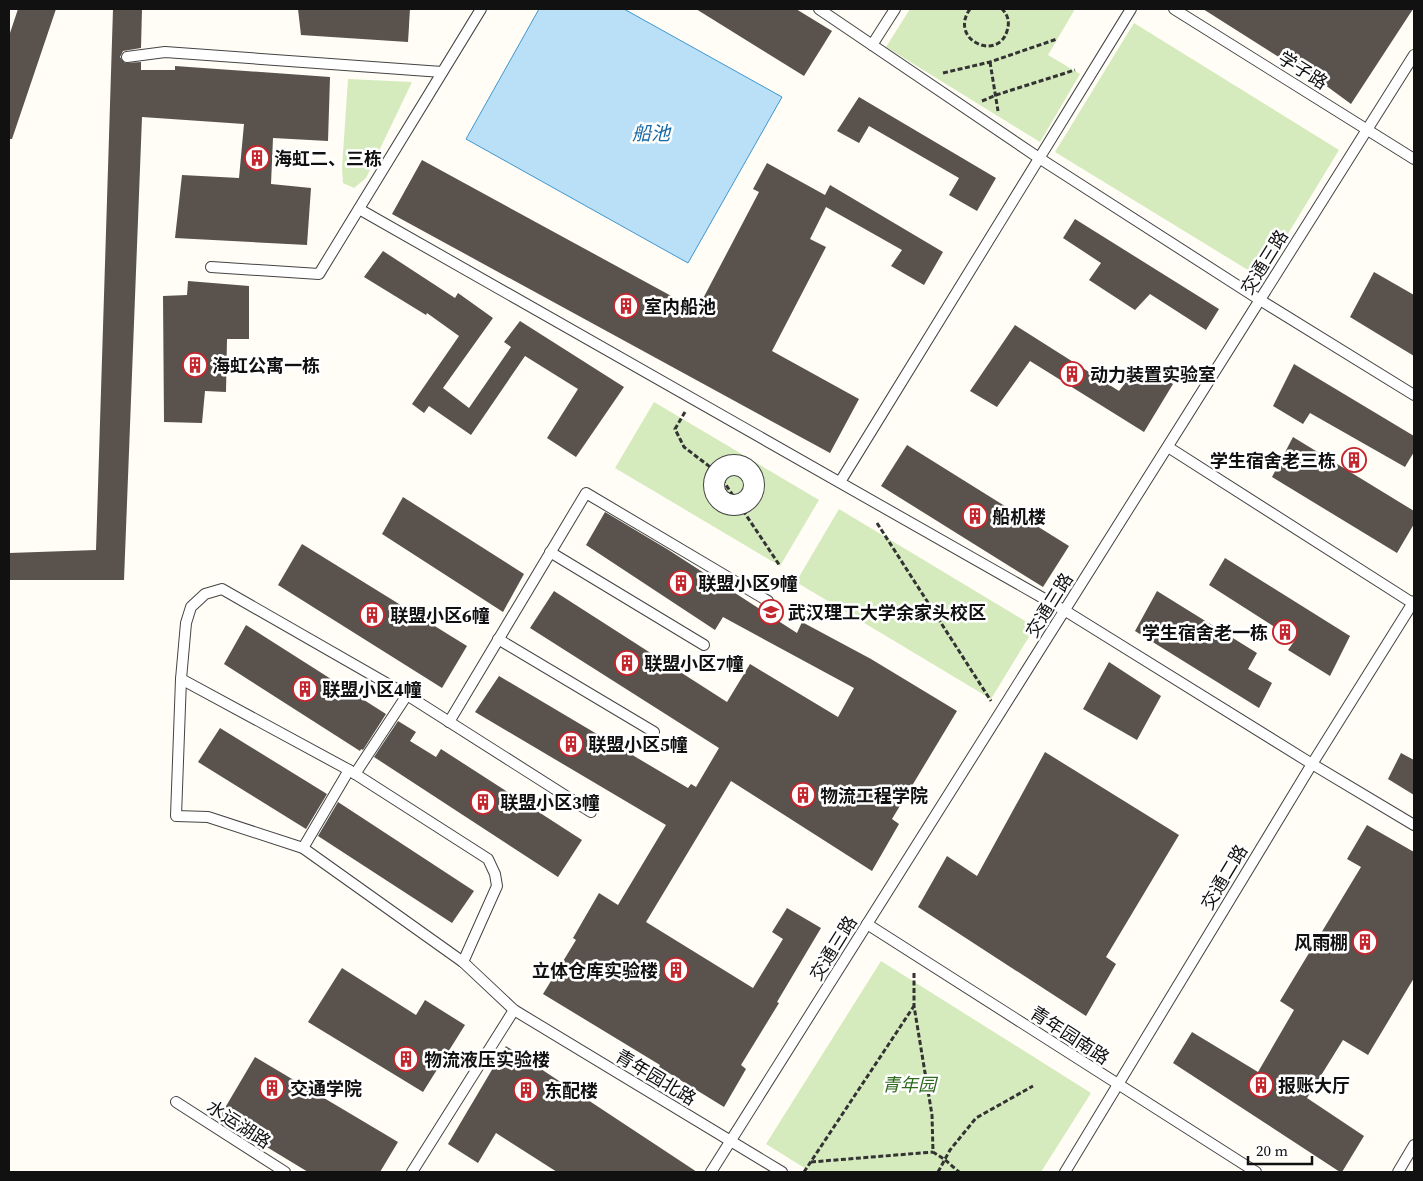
<svg xmlns="http://www.w3.org/2000/svg" width="1423" height="1181" font-family="'Source Serif 4','Noto Sans SC',serif">
	<rect width="100%" height="100%" fill="#fffdf5"/>
	<g fill="#d5ebbd">
		<path d="M910,9H1075L1048,55L1080,74L1040,142L886,47Z"/>
		<path d="M1134,23L1339,150L1261,278L1055,152Z"/>
		<path d="M348,79L412,82L366,178L354,188L343,183L342,168Z"/>
		<path d="M654,402L819,500L780,566L615,468Z"/>
		<path d="M839,509L1035,627L991,699L796,582Z"/>
		<path d="M881,961L1091,1093L1041,1172H811L766,1144Z"/>
	</g>
	<path fill="#b9e0f7" stroke="#3f96cf" d="M539,9H624L782,97L688,263L466,139Z"/>
	<g fill="#5a524d">
		<path d="M18,9H56L12,139H9V36Z"/>
		<path d="M113,9H142L141,48L123,51L120,57L125,63L141,62V70H175V66L330,77L328,141L273,138L271,184L311,188L307,245L175,238L182,175L239,178L244,124L142,117L124,580H9V553L96,550Z"/>
		<path d="M298,9H410L408,42L301,35Z"/>
		<path d="M696,9H796L832,31L804,76Z"/>
		<path d="M1203,9H1413L1351,104L1321,82L1320,83Z"/>
		<path d="M859,97L996,178L977,211L949,195L959,178L869,126L859,143L837,131Z"/>
		<path d="M422,160L697,310L759,192L753,189L767,163L825,195L830,185L943,252L924,285L891,266L902,250L826,207L810,239L826,247L772,351L859,399L830,453L392,214Z"/>
		<path d="M1075,219L1219,309L1206,330L1150,294L1135,310L1089,280L1101,263L1063,238Z"/>
		<path d="M383,251L455,298L458,293L493,318L443,388L469,408L511,347L504,342L520,321L624,387L576,457L547,438L578,389L525,356L471,435L429,406L424,413L412,404L459,336L427,313L426,315L364,277Z"/>
		<path d="M1374,272L1414,295V356L1350,317Z"/>
		<path d="M188,281L249,286V339H227L226,392L205,391L202,423L164,422L163,296L187,295Z"/>
		<path d="M1015,325L1119,391L1139,365L1173,384L1144,432L1030,361L997,407L970,391Z"/>
		<path d="M1294,364L1414,436V452L1405,467L1310,413L1303,424L1273,406Z"/>
		<path d="M1293,437L1414,511V524L1397,553L1272,477Z"/>
		<path d="M907,445L1069,546L1043,587L881,486Z"/>
		<path d="M403,497L524,574L503,612L382,534Z"/>
		<path d="M605,512L667,549L797,633L802,622L871,659L957,711L892,819L899,824L872,871L731,781L646,922L753,988L783,939L772,932L787,908L821,928L777,1002L779,1003L741,1065L746,1069L724,1107L659,1067L660,1065L543,994L576,940L573,938L599,893L618,905L666,825L475,712L499,676L688,788L691,784L696,787L719,748L530,628L554,591L727,702L750,664L838,717L854,688L723,617L715,630L586,545Z"/>
		<path d="M302,544L467,646L442,688L278,585Z"/>
		<path d="M1225,558L1350,636L1330,676L1288,650L1295,640L1209,585Z"/>
		<path d="M1157,591L1257,653L1248,669L1272,683L1259,708L1135,631Z"/>
		<path d="M246,625L386,714L363,750L361,749L360,751L224,664Z"/>
		<path d="M1109,662L1161,696L1137,740L1083,709Z"/>
		<path d="M398,721L416,732L410,741L436,757L441,749L582,840L558,877L374,757Z"/>
		<path d="M220,728L327,794L306,829L198,762Z"/>
		<path d="M1045,752L1179,835L1106,957L1116,964L1086,1016L918,907L947,856L977,876Z"/>
		<path d="M1401,753L1414,760V795L1388,779Z"/>
		<path d="M338,802L474,891L452,923L318,836Z"/>
		<path d="M1367,825L1414,852V978L1368,1055L1343,1040L1307,1098L1364,1136L1342,1172H1340L1173,1063L1192,1032L1258,1072L1294,1010L1280,1001L1361,867L1347,859Z"/>
		<path d="M342,968L416,1015L425,1000L465,1025L423,1092L308,1022Z"/>
		<path d="M506,1046L697,1172H557L496,1133L478,1163L448,1144Z"/>
		<path d="M255,1057L398,1142L380,1172H308L219,1118Z"/>
	</g>
	<g fill="none" stroke-linecap="round" stroke-linejoin="round">
		<defs>
			<g id="lane">
				<path d="M819,9L1039,158L1260,300L1414,395"/>
				<path d="M1174,9L1414,159"/>
				<path d="M872,45L895,9"/>
				<path d="M127,57L165,52L442,72"/>
				<path d="M359,209L1064,610L1312,764L1414,825"/>
				<path d="M211,267L319,274L481,9"/>
				<path d="M1168,447L1414,604"/>
				<path d="M840,482L1131,9"/>
				<path d="M550,552L704,645"/>
				<path d="M498,639L654,732"/>
				<path d="M181,679L349,770L488,859L495,874L497,886L463,962"/>
				<path d="M449,722L586,493L768,601"/>
				<path d="M355,774L407,695"/>
				<path d="M591,812L407,695L222,589L205,594L191,607L186,623L181,679L176,816L208,817L303,848L463,962L514,1010L782,1172"/>
				<path d="M303,848L349,770"/>
				<path d="M867,924L1256,1172"/>
				<path d="M176,1102L285,1172"/>
				<path d="M412,1172L514,1010"/>
				<path d="M711,1172L1414,55"/>
				<path d="M1065,1172L1312,764L1414,601"/>
				<path d="M1398,1172L1414,1145"/>
			</g>
			<circle id="street" cx="734" cy="485" r="20"/>
		</defs>
		<use href="#lane" stroke="#444" stroke-width="12"/>
		<use href="#street" stroke="#444" stroke-width="22"/>
		<g stroke="#333" stroke-width="3" stroke-dasharray="5 2.5" stroke-linecap="butt">
			<path d="M970,9C948,40 998,62 1007,31C1010,22 1008,15 1002,9"/>
			<path d="M990,62L998,111"/>
			<path d="M943,73L990,62L1057,39"/>
			<path d="M982,101L996,95L1075,70"/>
			<path d="M685,412L675,429L684,447L718,473L780,566"/>
			<path d="M877,523L991,701"/>
			<path d="M914,973V1006L932,1115L933,1152L944,1159L959,1172"/>
			<path d="M811,1162L933,1152"/>
			<path d="M804,1172L914,1006"/>
			<path d="M938,1172L950,1150L976,1118L1033,1086"/>
		</g>
		<use href="#lane" stroke="#fff" stroke-width="10"/>
		<use href="#street" stroke="#fff" stroke-width="20"/>
	</g>
	<defs>
		<symbol id="building-ring" viewBox="-11 -11 22 22"><circle r="9.5" fill="#fff" stroke="#c4262e" stroke-width="1.5"/><path d="M-4-6H4V6H1V3H-1V6H-4ZM-2.5-4.3h1.7v1.8h-1.7ZM.8-4.3h1.7v1.8H.8ZM-2.5-1h1.7V.8h-1.7ZM.8-1h1.7V.8H.8Z" fill="#c4262e"/></symbol>
		<symbol id="university-ring" viewBox="-11 -11 22 22"><circle r="9.5" fill="#fff" stroke="#c4262e" stroke-width="1.5"/><path d="M0-5L7-2L0 1L-7-2ZM-4 1L0 2.5L4 1V4Q0 6-4 4Z" fill="#c4262e"/></symbol>
	</defs>
	<g fill-rule="evenodd">
		<use href="#building-ring" x="243" y="144" width="28" height="28"/>
		<use href="#building-ring" x="612" y="292" width="28" height="28"/>
		<use href="#building-ring" x="181" y="351" width="28" height="28"/>
		<use href="#building-ring" x="1058" y="360" width="28" height="28"/>
		<use href="#building-ring" x="1340" y="446" width="28" height="28"/>
		<use href="#building-ring" x="961" y="502" width="28" height="28"/>
		<use href="#building-ring" x="667" y="569" width="28" height="28"/>
		<use href="#university-ring" x="757" y="598" width="28" height="28"/>
		<use href="#building-ring" x="358" y="601" width="28" height="28"/>
		<use href="#building-ring" x="1271" y="618" width="28" height="28"/>
		<use href="#building-ring" x="613" y="649" width="28" height="28"/>
		<use href="#building-ring" x="291" y="675" width="28" height="28"/>
		<use href="#building-ring" x="557" y="730" width="28" height="28"/>
		<use href="#building-ring" x="789" y="781" width="28" height="28"/>
		<use href="#building-ring" x="469" y="788" width="28" height="28"/>
		<use href="#building-ring" x="1351" y="928" width="28" height="28"/>
		<use href="#building-ring" x="662" y="956" width="28" height="28"/>
		<use href="#building-ring" x="392" y="1045" width="28" height="28"/>
		<use href="#building-ring" x="1247" y="1071" width="28" height="28"/>
		<use href="#building-ring" x="258" y="1074" width="28" height="28"/>
		<use href="#building-ring" x="512" y="1076" width="28" height="28"/>
	</g>
	<g text-anchor="middle" dominant-baseline="central" stroke-width="5" stroke-linejoin="round" paint-order="stroke">
		<g font-size="18" fill="#111" stroke="#fff">
			<text transform="translate(1303 70) rotate(32)">学子路</text>
			<text transform="translate(1264 262) rotate(-58)">交通三路</text>
			<text transform="translate(1049 605) rotate(-58)">交通三路</text>
			<text transform="translate(1224 877) rotate(-59)">交通二路</text>
			<text transform="translate(833 948) rotate(-58)">交通三路</text>
			<text transform="translate(1070 1035) rotate(33)">青年园南路</text>
			<text transform="translate(656 1077) rotate(31)">青年园北路</text>
			<text transform="translate(239 1124) rotate(33)">水运湖路</text>
		</g>
		<g font-size="18" font-weight="bold" fill="#111" stroke="#fff" text-anchor="start">
			<text x="274" y="158">海虹二、三栋</text>
			<text x="644" y="306">室内船池</text>
			<text x="212" y="365">海虹公寓一栋</text>
			<text x="1090" y="374">动力装置实验室</text>
			<text x="1336" y="460" text-anchor="end">学生宿舍老三栋</text>
			<text x="992" y="516">船机楼</text>
			<text x="698" y="583">联盟小区9幢</text>
			<text x="788" y="612">武汉理工大学余家头校区</text>
			<text x="390" y="615">联盟小区6幢</text>
			<text x="1268" y="632" text-anchor="end">学生宿舍老一栋</text>
			<text x="644" y="663">联盟小区7幢</text>
			<text x="322" y="689">联盟小区4幢</text>
			<text x="588" y="744">联盟小区5幢</text>
			<text x="820" y="795">物流工程学院</text>
			<text x="500" y="802">联盟小区3幢</text>
			<text x="1348" y="942" text-anchor="end">风雨棚</text>
			<text x="658" y="970" text-anchor="end">立体仓库实验楼</text>
			<text x="424" y="1059">物流液压实验楼</text>
			<text x="1278" y="1085">报账大厅</text>
			<text x="290" y="1088">交通学院</text>
			<text x="544" y="1090">东配楼</text>
		</g>
		<g font-size="18" font-style="italic" fill="#2f6b1f" stroke="#fff">
			<text x="909" y="1084">青年园</text>
		</g>
		<g font-size="19" font-style="italic" fill="#1768a6" stroke="#fff">
			<text x="651" y="133">船池</text>
		</g>
	</g>
	<rect width="1423" height="1181" fill="none" stroke="#111111" stroke-width="20"/>
	<path d="M1248 1156v8h64v-8" fill="none" stroke="#111111" stroke-width="2.5"/>
	<text x="1256" y="1156" font-size="15" fill="#111111" stroke="#ffffff" stroke-width="4" paint-order="stroke">20 m</text>
</svg>
